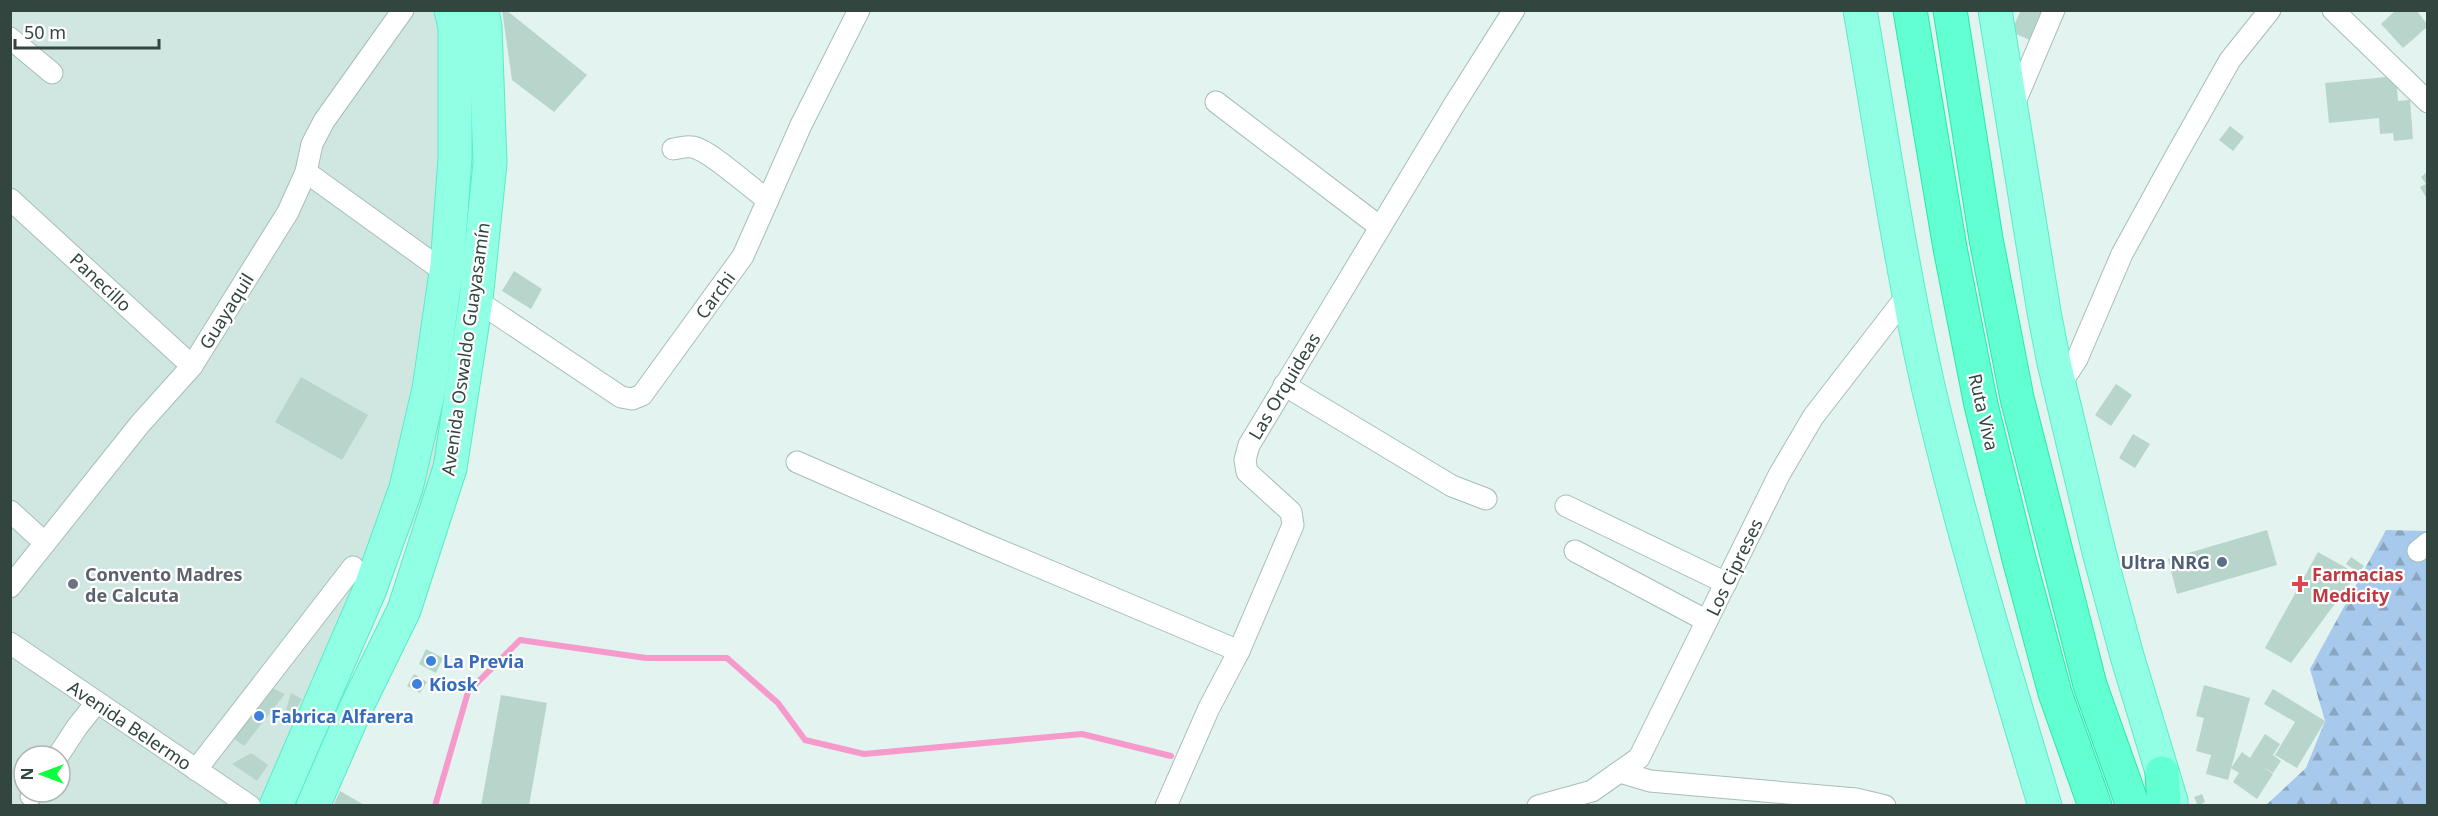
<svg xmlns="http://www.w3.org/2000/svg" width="2438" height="816" font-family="'Noto Sans',sans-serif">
	<defs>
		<pattern id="forest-firs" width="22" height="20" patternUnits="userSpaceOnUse" patternTransform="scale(1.5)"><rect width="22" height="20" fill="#a7c9eb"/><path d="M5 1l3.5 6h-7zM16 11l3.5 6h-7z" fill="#89a5c0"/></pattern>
	</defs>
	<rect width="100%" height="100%" fill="#e3f3ef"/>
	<path fill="#d0e7e1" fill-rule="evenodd" d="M10,11H465L441,463L285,805H11ZM24,756H60V792H24Z"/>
	<path fill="url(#forest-firs)" d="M2386,530L2427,531V805L2265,806L2306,768L2325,721L2310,669Z"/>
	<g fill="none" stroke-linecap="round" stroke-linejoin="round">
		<path stroke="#f699cb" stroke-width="6" d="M435,806L468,692L520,640L646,658H727L778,703L805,740L864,754L1082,734L1171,756"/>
	</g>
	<g fill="#b7d5cb">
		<path d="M502,10H506L587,75L554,112L512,80Z"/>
		<path d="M2021,10H2042L2030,40L2011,32Z"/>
		<path d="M2396,10H2416L2427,24V27L2403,48L2381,24Z"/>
		<path d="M2396,76L2398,101L2410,100L2413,139L2394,141L2393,133L2380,134L2379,118L2329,123L2325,83Z"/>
		<path d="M2230,126L2244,137L2233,151L2219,140Z"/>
		<path d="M2427,172V199L2420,187L2426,184L2421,177Z"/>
		<path d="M514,271L542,289L531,309L502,291Z"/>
		<path d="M301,377L368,415L342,460L275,422Z"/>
		<path d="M2116,384L2132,395L2111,426L2095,415Z"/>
		<path d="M2133,434L2150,444L2135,468L2119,458Z"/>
		<path d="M2267,530L2277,565L2177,594L2168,559Z"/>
		<path d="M2318,552L2357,574L2291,663L2265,648Z"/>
		<path d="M2351,557L2364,566L2359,573L2346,564Z"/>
		<path d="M426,649L443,658L436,673L419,664Z"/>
		<path d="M414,674L427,682L420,693L407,686Z"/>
		<path d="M2204,685L2250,698L2228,780L2206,774L2211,755L2196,751L2204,718L2196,716Z"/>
		<path d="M272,688L285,694L244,746L233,738Z"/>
		<path d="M2273,689L2325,721L2297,768L2275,755L2295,722L2264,704Z"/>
		<path d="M291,693L302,699L294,713L286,710Z"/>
		<path d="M501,695L547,703L529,806H481Z"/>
		<path d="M2265,734L2280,744L2273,755L2281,761L2273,773L2262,766L2273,774L2257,799L2233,782L2239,773L2231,768L2242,752L2250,758Z"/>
		<path d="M251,753L268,765L257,781L232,764Z"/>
		<path d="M340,791L366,806H333Z"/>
		<path d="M2202,794L2205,802L2198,806L2194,797Z"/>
	</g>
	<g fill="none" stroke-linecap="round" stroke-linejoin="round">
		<defs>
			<g id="street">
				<path d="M2333,10L2428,102"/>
				<path d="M10,38L52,73"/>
				<path d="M1216,102L1380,227"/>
				<path d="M2012,109L2054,10"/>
				<path d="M673,149C679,148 686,146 692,147C709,149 750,188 768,200"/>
				<path d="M306,172L446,273"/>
				<path d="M10,199L192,366"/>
				<path d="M476,300L621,397L632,399L642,395L743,256L801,125L859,10"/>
				<path d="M1284,385L1452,486L1486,499"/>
				<path d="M2060,385L2077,359L2122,254L2173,161L2230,60L2270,10"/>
				<path d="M797,462L978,541L1239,651"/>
				<path d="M1566,506L1726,583"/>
				<path d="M10,511L45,543"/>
				<path d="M1575,551L1707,621"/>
				<path d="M2418,551L2428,543"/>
				<path d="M10,587L140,424L192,366L288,212L306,172L312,144L324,121L403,10"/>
				<path d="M10,643L250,806"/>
				<path d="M58,756L77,727L97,702"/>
				<path d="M196,770L353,567"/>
				<path d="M1620,772L1650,781L1856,799L1885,806"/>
				<path d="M31,796L34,792"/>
				<path d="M1166,806L1209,708L1239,651L1293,525L1291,512L1247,472L1245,460L1249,445L1454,105L1514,10"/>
				<path d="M1538,806L1592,791L1639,758L1779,475L1813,417L1909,293"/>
			</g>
			<g id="primary">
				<path d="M1860,10C1882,136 1900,262 1928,386C1961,527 2003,666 2045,806"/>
				<path d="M1995,10L2044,312L2054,363L2099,552L2127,656L2171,801"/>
				<path d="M276,806L370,589L406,488L429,389L447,266L455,158V27L451,10"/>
				<path d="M313,806L355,710L404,610L450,468L476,300L490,163L485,27L482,10"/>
			</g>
			<g id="highway">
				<path d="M1910,10L1950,248L1981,405L2019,559L2055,693L2095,806"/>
				<path d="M1950,10L1986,239L2017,398L2090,685L2133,806"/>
				<path d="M2162,773L2164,806"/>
			</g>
		</defs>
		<use href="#street" stroke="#a5bfb7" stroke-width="23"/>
		<use href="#primary" stroke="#56edc7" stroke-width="35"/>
		<use href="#highway" stroke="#25eaab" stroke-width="35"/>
		<use href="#street" stroke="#fff" stroke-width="21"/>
		<use href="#primary" stroke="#90ffe4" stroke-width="33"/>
		<use href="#highway" stroke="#62ffd2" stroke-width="33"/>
	</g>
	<circle fill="#5c6f8a" stroke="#fff" stroke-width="2" cx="2222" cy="562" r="6"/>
	<circle fill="#6b7280" stroke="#fff" stroke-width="2" cx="73" cy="584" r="6"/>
	<path fill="#e0444e" stroke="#fff" stroke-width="2" d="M2297 575h6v6h6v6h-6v6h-6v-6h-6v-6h6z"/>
	<g fill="#3f7fe0" stroke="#fff" stroke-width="2">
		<circle cx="431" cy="661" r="6"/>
		<circle cx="417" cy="684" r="6"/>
		<circle cx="259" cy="716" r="6"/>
	</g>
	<g text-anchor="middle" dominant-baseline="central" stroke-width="4.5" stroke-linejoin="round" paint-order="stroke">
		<g font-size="18" fill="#32453f" stroke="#fff">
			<text transform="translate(101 282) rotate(43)">Panecillo</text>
			<text transform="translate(715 295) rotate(-54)">Carchi</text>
			<text transform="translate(226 311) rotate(-58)">Guayaquil</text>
			<text transform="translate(465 349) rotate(-82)">Avenida Oswaldo Guayasamín</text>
			<text transform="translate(1284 386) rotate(-59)">Las Orquideas</text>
			<text transform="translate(1984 412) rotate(77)">Ruta Viva</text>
			<text transform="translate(1734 567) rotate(-64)">Los Cipreses</text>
			<text transform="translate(130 725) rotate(34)">Avenida Belermo</text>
		</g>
		<g font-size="18" font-weight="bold" fill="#4e5e75" stroke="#fff" text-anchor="end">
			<text x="2210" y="562">Ultra NRG</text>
		</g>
		<g font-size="18" font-weight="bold" fill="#5b616d" stroke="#fff" text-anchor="start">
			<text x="85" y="574">Convento Madres<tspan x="85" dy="21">de Calcuta</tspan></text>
		</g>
		<g font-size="18" font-weight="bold" fill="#be3a42" stroke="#fff" text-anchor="start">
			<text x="2312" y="574">Farmacias<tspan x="2312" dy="21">Medicity</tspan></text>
		</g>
		<g font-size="18" font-weight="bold" fill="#366cbe" stroke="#fff" text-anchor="start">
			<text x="443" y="661">La Previa</text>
			<text x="429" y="684">Kiosk</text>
			<text x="271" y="716">Fabrica Alfarera</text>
		</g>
	</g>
	<rect width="2438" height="816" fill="none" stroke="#32453f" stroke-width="24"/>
	<g transform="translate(42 774) rotate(270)"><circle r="28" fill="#ffffff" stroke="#adb5b2" stroke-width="1.5"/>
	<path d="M0-4.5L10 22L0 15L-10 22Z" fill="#0eff3d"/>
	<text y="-9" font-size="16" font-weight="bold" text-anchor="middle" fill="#32453f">N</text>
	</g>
	<path d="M15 39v9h144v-9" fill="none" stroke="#32453f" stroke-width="3"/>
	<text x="24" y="39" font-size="18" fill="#32453f" stroke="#ffffff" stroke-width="4.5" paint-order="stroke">50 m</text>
</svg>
